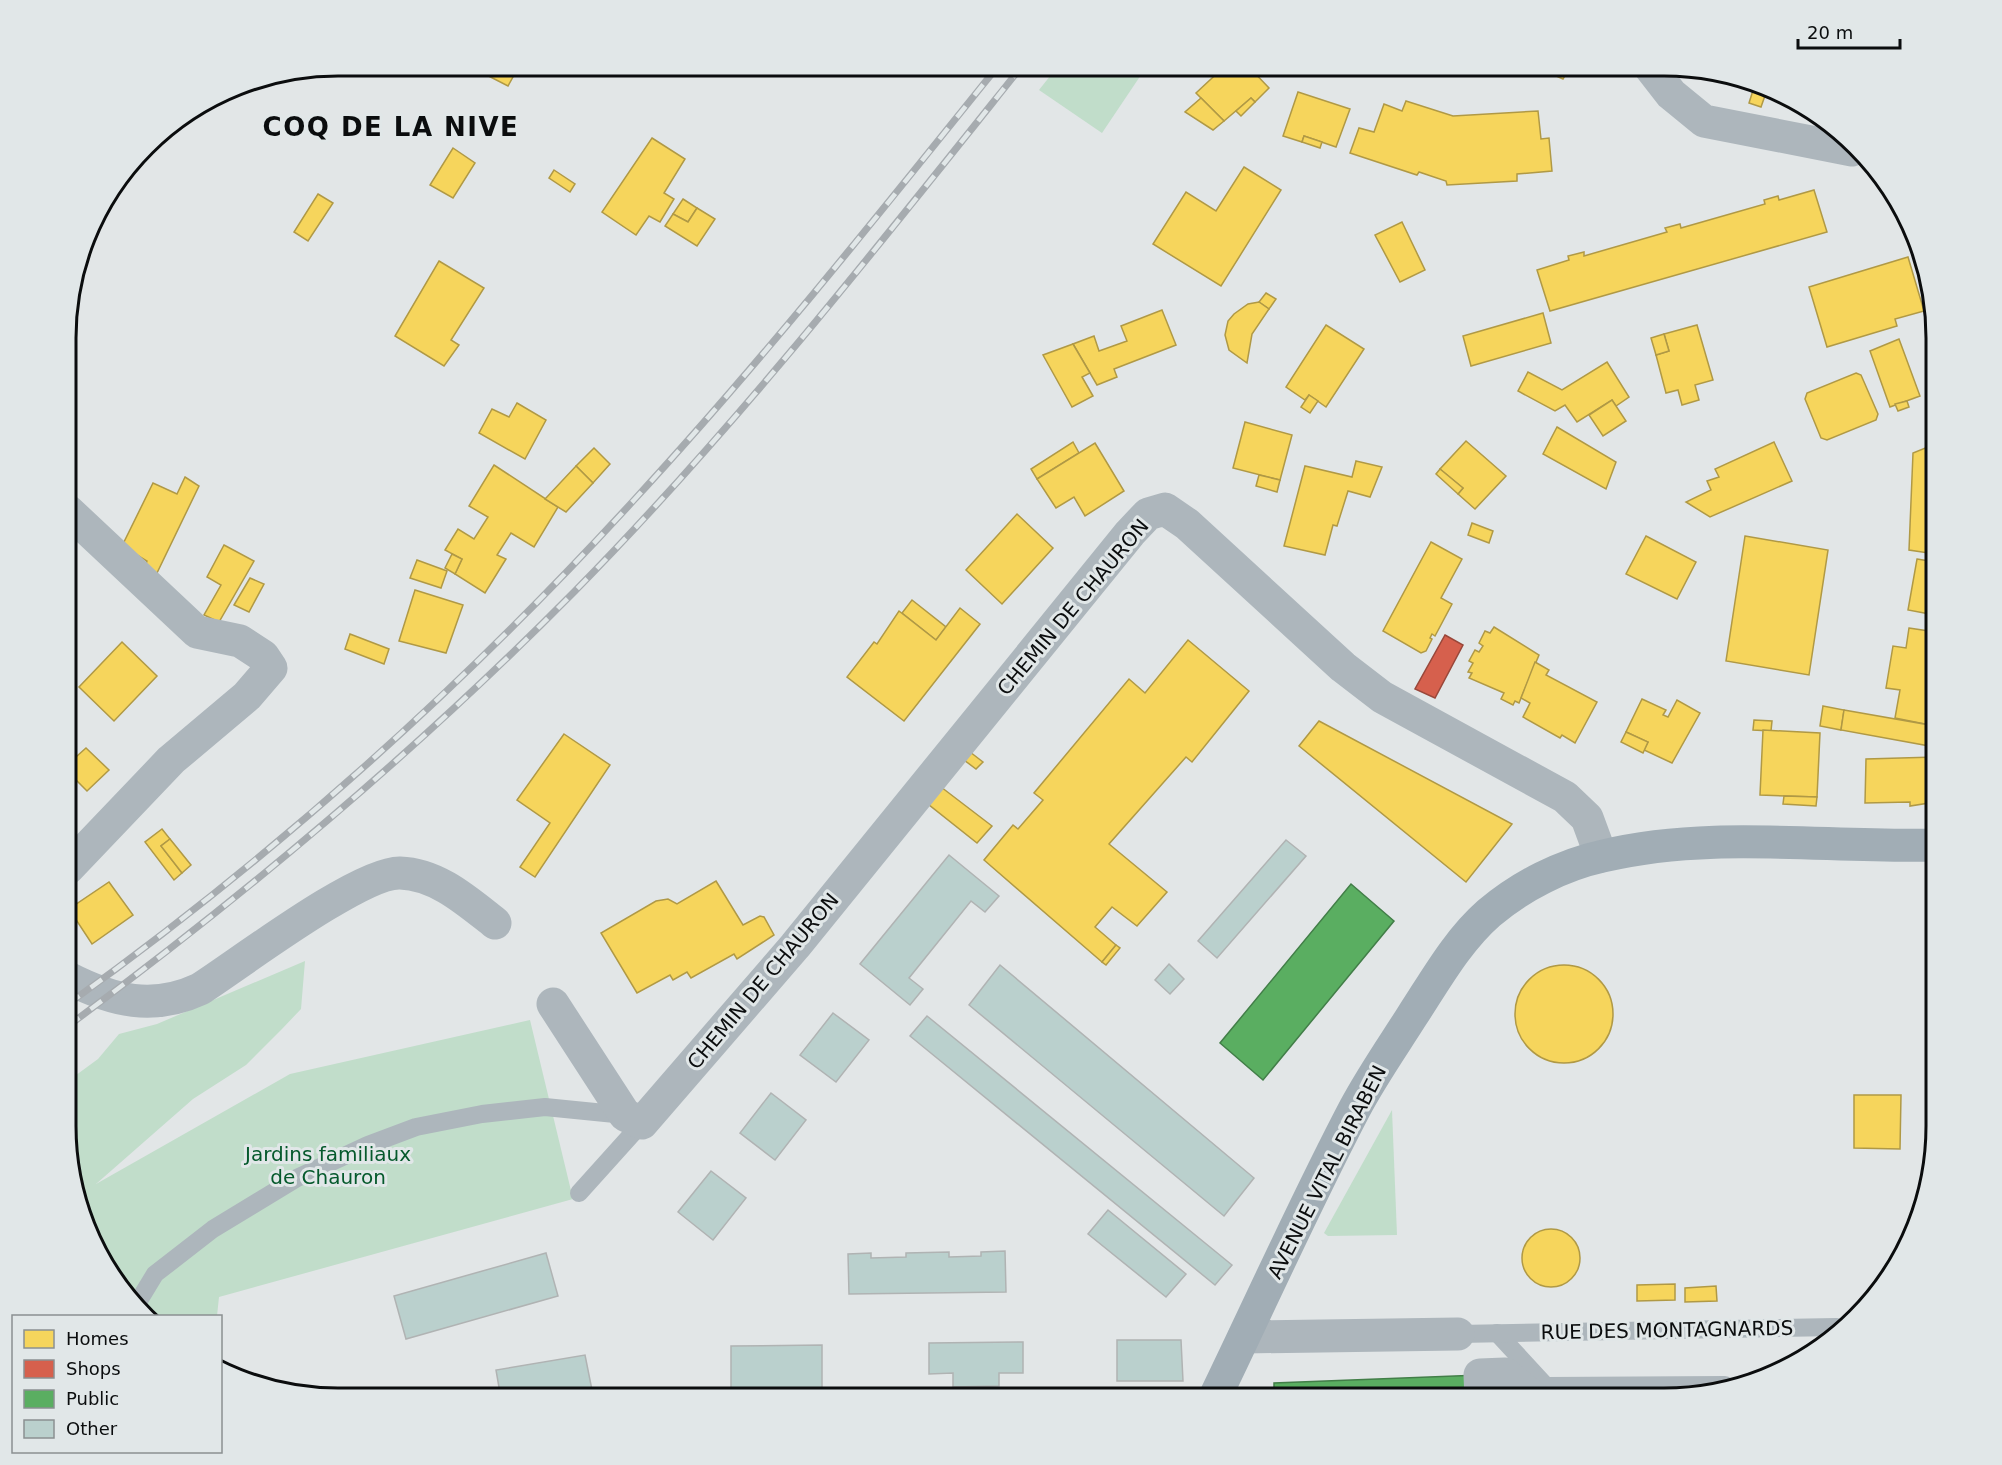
<svg xmlns="http://www.w3.org/2000/svg" width="2002" height="1465" font-family="'DejaVu Sans',sans-serif">
	<rect width="100%" height="100%" fill="#e2e6e7"/>
	<g fill="#c1ddca">
		<path d="M1058,66H1147L1102,133L1039,90Z"/>
		<path d="M305,961L301,1009L282,1029L246,1065L193,1099L96,1184L290,1074L530,1020L573,1199L219,1297L217,1316H150L102,1262L68,1161V1081L98,1059L119,1034L157,1024Z"/>
		<path d="M1392,1110L1397,1235L1328,1236L1324,1233Z"/>
	</g>
	<g fill="#f6d55c" stroke="#b09945" stroke-width="1.5">
		<path d="M469,66H519L508,86Z"/>
		<path d="M1225,66H1248L1269,88L1255,102L1251,98L1224,121L1196,93Z"/>
		<path d="M1523,67H1570L1563,79L1545,71Z"/>
		<path d="M1755,84L1768,87L1761,107L1749,103Z"/>
		<path d="M1298,92L1350,109L1336,147L1304,136L1302,142L1283,136Z"/>
		<path d="M1201,98L1224,121L1213,130L1185,112Z"/>
		<path d="M1251,98L1255,102L1241,116L1236,111Z"/>
		<path d="M1406,101L1453,116L1538,111L1541,139L1549,138L1552,171L1517,174V181L1447,185L1446,181L1419,172L1417,175L1350,153L1359,128L1374,132L1384,104L1402,111Z"/>
		<path d="M1304,136L1322,142L1320,148L1302,142Z"/>
		<path d="M652,138L685,159L664,193L674,199L660,222L649,216L636,235L602,212Z"/>
		<path d="M453,148L475,163L453,198L430,185Z"/>
		<path d="M1244,167L1281,190L1221,286L1153,244L1186,192L1216,211Z"/>
		<path d="M554,170L575,184L570,192L549,178Z"/>
		<path d="M1814,190L1827,232L1550,311L1537,270L1569,260L1568,256L1584,252V256L1667,232L1665,228L1680,224L1681,228L1765,204L1764,200L1778,196L1779,200Z"/>
		<path d="M318,194L333,203L308,241L294,232Z"/>
		<path d="M683,199L697,208L688,222L673,214Z"/>
		<path d="M697,208L715,219L697,246L665,226L673,214L688,222Z"/>
		<path d="M1402,222L1425,270L1400,282L1375,235Z"/>
		<path d="M1908,257L1924,311L1895,319L1897,326L1827,347L1809,287Z"/>
		<path d="M439,261L484,288L451,340L459,345L444,366L395,336Z"/>
		<path d="M1266,293L1276,299L1269,309L1259,302Z"/>
		<path d="M1259,302L1269,309L1252,334L1247,363L1229,350L1225,335L1228,321L1234,314L1248,304Z"/>
		<path d="M1162,310L1176,345L1114,369L1117,377L1097,385L1073,344L1094,336L1099,351L1127,341L1121,326Z"/>
		<path d="M1543,313L1551,343L1471,366L1463,336Z"/>
		<path d="M1326,325L1364,349L1326,407L1309,395L1305,400L1286,387Z"/>
		<path d="M1697,325L1713,380L1695,385L1699,400L1682,405L1678,390L1666,393L1656,355L1669,351L1664,334Z"/>
		<path d="M1664,334L1669,351L1656,355L1651,338Z"/>
		<path d="M1899,339L1920,396L1890,407L1870,351Z"/>
		<path d="M1073,344L1090,373L1082,377L1093,396L1072,407L1043,355Z"/>
		<path d="M1607,362L1629,397L1616,406L1612,400L1577,422L1565,405L1555,411L1518,391L1528,372L1562,390Z"/>
		<path d="M1856,373L1861,375L1878,414L1876,420L1827,440L1821,438L1805,399L1807,393Z"/>
		<path d="M1309,395L1318,401L1310,413L1301,407Z"/>
		<path d="M1612,400L1626,421L1603,436L1589,415Z"/>
		<path d="M1907,401L1909,407L1898,411L1895,404Z"/>
		<path d="M517,403L546,420L525,459L479,433L492,409L509,417Z"/>
		<path d="M1245,422L1292,435L1280,480L1233,468Z"/>
		<path d="M1557,427L1616,462L1606,489L1543,454Z"/>
		<path d="M1466,441L1506,476L1475,509L1458,494L1463,488L1440,469Z"/>
		<path d="M1073,442L1079,453L1037,479L1031,469Z"/>
		<path d="M1774,442L1792,481L1710,517L1686,502L1711,490L1707,481L1719,477L1715,469Z"/>
		<path d="M1095,443L1124,491L1085,516L1074,497L1056,508L1037,479Z"/>
		<path d="M1935,444V554L1909,550L1913,453Z"/>
		<path d="M594,448L610,464L593,483L576,466Z"/>
		<path d="M1356,461L1382,467L1370,497L1348,491L1337,526L1333,525L1325,555L1284,546L1305,466L1352,477Z"/>
		<path d="M494,465L558,507L534,547L511,533L497,555L506,559L485,593L455,574L462,559L445,550L458,529L474,539L488,517L469,506Z"/>
		<path d="M576,466L593,483L566,512L545,499Z"/>
		<path d="M1440,469L1463,488L1458,494L1436,474Z"/>
		<path d="M1259,475L1280,480L1277,492L1256,486Z"/>
		<path d="M185,477L199,486L156,575L144,569L147,561L122,546L153,483L177,494Z"/>
		<path d="M1017,514L1053,548L1002,604L966,570Z"/>
		<path d="M1472,523L1493,531L1489,543L1468,535Z"/>
		<path d="M1646,536L1696,562L1677,599L1626,574Z"/>
		<path d="M1745,536L1828,550L1809,675L1726,661Z"/>
		<path d="M1431,542L1462,559L1441,598L1452,604L1435,636L1432,634L1430,638L1432,639L1426,651L1421,653L1383,631Z"/>
		<path d="M224,545L254,561L219,622L204,615L221,585L207,577Z"/>
		<path d="M452,554L462,559L455,574L445,568Z"/>
		<path d="M1917,559L1935,562V615L1908,610Z"/>
		<path d="M417,560L447,571L441,588L410,578Z"/>
		<path d="M250,578L264,584L249,612L234,605Z"/>
		<path d="M415,590L463,605L446,653L399,641Z"/>
		<path d="M912,600L946,627L936,640L902,613Z"/>
		<path d="M960,608L980,624L904,721L847,677L874,642L877,644L899,611L936,640Z"/>
		<path d="M1494,627L1539,655L1519,703L1515,701L1513,705L1501,699L1504,693L1469,678L1472,673L1468,672L1473,663L1469,661L1475,650L1479,652L1483,646L1479,643L1485,631L1490,633Z"/>
		<path d="M1909,628L1935,632V726L1895,718L1900,690L1886,688L1893,646L1906,648Z"/>
		<path d="M350,634L389,649L384,664L345,649Z"/>
		<path d="M1188,640L1249,691L1192,762L1186,757L1109,844L1167,892L1137,926L1112,907L1095,927L1116,945L1102,962L984,860L1013,825L1018,829L1043,800L1034,793L1129,679L1145,693Z"/>
		<path d="M122,642L157,676L114,721L79,687Z"/>
		<path d="M1535,662L1549,670L1546,675L1597,702L1575,743L1562,735L1560,738L1523,717L1530,703L1521,698Z"/>
		<path d="M1642,699L1666,710L1663,715L1668,717L1677,700L1700,713L1672,763L1644,750L1648,742L1626,732Z"/>
		<path d="M1823,706L1844,710L1841,730L1820,726Z"/>
		<path d="M1844,710L1935,726V747L1841,730Z"/>
		<path d="M1754,720L1772,721L1771,731L1753,730Z"/>
		<path d="M1319,721L1512,824L1466,882L1299,746Z"/>
		<path d="M1763,730L1820,733L1817,797L1760,795Z"/>
		<path d="M1626,732L1648,742L1643,753L1621,742Z"/>
		<path d="M564,734L610,765L535,877L520,867L550,823L517,800Z"/>
		<path d="M86,748L109,770L87,791L77,781L68,786V764Z"/>
		<path d="M970,752L983,762L976,769L964,760Z"/>
		<path d="M1935,757V802L1910,806V802L1865,803L1866,759Z"/>
		<path d="M941,787L992,826L977,843L928,804Z"/>
		<path d="M1784,796L1817,797L1816,806L1783,804Z"/>
		<path d="M162,829L170,839L161,846L182,873L174,880L145,842Z"/>
		<path d="M170,839L191,865L182,873L161,846Z"/>
		<path d="M716,881L743,925L760,916L764,917L774,935L737,959L734,954L691,978L687,972L673,980L670,975L637,993L601,933L656,901L668,899L677,904Z"/>
		<path d="M109,882L133,915L92,944L69,909Z"/>
		<path d="M1116,945L1120,948L1106,965L1102,962Z"/>
		<circle cx="1564" cy="1014" r="49"/>
		<path d="M1854,1095H1901L1900,1149L1854,1148Z"/>
		<circle cx="1551" cy="1258" r="29"/>
		<path d="M1675,1284V1300L1637,1301V1285Z"/>
		<path d="M1716,1286L1717,1301L1685,1302V1288Z"/>
	</g>
	<path fill="#d6604d" stroke="#99473a" stroke-width="1.5" d="M1445,635L1463,645L1435,698L1415,689Z"/>
	<g fill="#5aae61" stroke="#427e48" stroke-width="1.5">
		<path d="M1351,884L1394,921L1263,1080L1220,1043Z"/>
		<path d="M1480,1375L1481,1399H1274V1383Z"/>
	</g>
	<g fill="#bad0cd" stroke="#b0b3b3" stroke-width="1.5">
		<path d="M1286,840L1306,856L1217,958L1198,941Z"/>
		<path d="M949,855L999,896L985,912L971,901L909,978L923,989L910,1005L860,964Z"/>
		<path d="M1169,964L1184,979L1170,994L1155,980Z"/>
		<path d="M1000,965L1254,1178L1224,1216L969,1005Z"/>
		<path d="M833,1013L869,1040L836,1082L800,1055Z"/>
		<path d="M927,1016L1232,1265L1215,1285L910,1036Z"/>
		<path d="M771,1093L806,1120L775,1160L740,1133Z"/>
		<path d="M711,1171L746,1198L713,1240L678,1212Z"/>
		<path d="M1108,1210L1186,1274L1166,1297L1088,1234Z"/>
		<path d="M1005,1251L1006,1292L849,1294L848,1254L871,1253V1258L906,1257V1253L949,1252V1257L981,1256V1252Z"/>
		<path d="M546,1253L558,1296L406,1339L394,1296Z"/>
		<path d="M1117,1340H1181L1183,1381H1117Z"/>
		<path d="M1023,1342V1373H999V1386L953,1387V1373L929,1374V1343Z"/>
		<path d="M822,1345V1388L731,1389V1346Z"/>
		<path d="M585,1355L593,1395L573,1399H501L496,1370Z"/>
		<path d="M395,1388L397,1398H328Z"/>
	</g>
	<g fill="none" stroke-linecap="round" stroke-linejoin="round">
		<g stroke="#adb6bc" stroke-width="18">
			<path d="M579,1193L642,1123"/>
			<path d="M138,1302L155,1274L213,1229L297,1178L368,1145L416,1127L482,1114L545,1107L625,1115"/>
			<path d="M1497,1333L1546,1386L1725,1385"/>
			<path d="M1458,1334L1837,1327"/>
		</g>
		<g stroke="#adb6bc" stroke-width="33">
			<path d="M1650,67L1671,94L1704,121L1852,150"/>
			<path d="M68,511L197,632L240,641L263,656L271,668L247,696L171,760L68,868"/>
			<path d="M68,978C113,1001 153,1011 200,989C239,964 360,872 400,873C437,874 467,901 495,923"/>
			<path d="M553,1004L625,1115L642,1123L795,946L1130,533L1148,514L1165,509L1187,524L1343,667L1382,697L1565,797L1587,818L1601,856"/>
			<path d="M1244,1337L1458,1334"/>
			<path d="M1481,1399L1480,1375L1505,1374L1535,1399"/>
		</g>
		<path stroke="#a1adb5" stroke-width="33" d="M1214,1399C1261,1302 1305,1203 1355,1108C1372,1076 1393,1046 1412,1016C1435,981 1457,941 1489,913C1521,886 1562,865 1603,856C1712,830 1825,848 1935,845"/>
		<defs>
			<g id="rail">
				<path d="M68,1004C273,857 464,686 634,500C762,361 880,213 998,66"/>
				<path d="M68,1026C248,893 418,750 575,591C736,427 879,245 1022,66"/>
			</g>
		</defs>
		<use href="#rail" stroke="#a6abaf" stroke-width="7"/>
		<use href="#rail" stroke="#e1e7e8" stroke-width="4.5" stroke-dasharray="14" stroke-linecap="butt"/>
	</g>
	<g text-anchor="middle" dominant-baseline="central" stroke-width="6" stroke-linejoin="round" paint-order="stroke">
		<g font-size="20" fill="#0b0d0e" stroke="#e1e7e8">
			<text transform="translate(1073 607) rotate(-50)">CHEMIN DE CHAURON</text>
			<text transform="translate(763 981) rotate(-50)">CHEMIN DE CHAURON</text>
			<text transform="translate(1327 1172) rotate(-63)">AVENUE VITAL BIRABEN</text>
			<text transform="translate(1667 1330) rotate(-1)">RUE DES MONTAGNARDS</text>
		</g>
		<g font-size="20" fill="#05592c" stroke="#e1e7e8">
			<text x="328" y="1154">Jardins familiaux<tspan x="328" dy="23">de Chauron</tspan></text>
		</g>
		<g font-size="26" font-weight="bold" letter-spacing="1.5" fill="#0b0d0e" stroke="#e1e7e8">
			<text x="391" y="127">COQ DE LA NIVE</text>
		</g>
	</g>
	<path d="M0 0H2002V1465H0ZM338 76H1664A262 262 0 0 1 1926 338V1126A262 262 0 0 1 1664 1388H338A262 262 0 0 1 76 1126V338A262 262 0 0 1 338 76Z" fill="#e1e7e8" fill-rule="evenodd"/>
	<path fill="none" stroke="#0b0d0e" stroke-width="3" d="M338 76H1664A262 262 0 0 1 1926 338V1126A262 262 0 0 1 1664 1388H338A262 262 0 0 1 76 1126V338A262 262 0 0 1 338 76Z"/>
	<rect x="12" y="1315" width="210" height="138" fill="#e1e7e8" stroke="#8b9091" stroke-width="1.5"/>
	<rect x="24" y="1330" width="30" height="18" fill="#f6d55c" stroke="#8b9091" stroke-width="1.5"/>
	<text x="66" y="1345" font-size="18" fill="#0b0d0e">Homes</text>
	<rect x="24" y="1360" width="30" height="18" fill="#d6604d" stroke="#8b9091" stroke-width="1.5"/>
	<text x="66" y="1375" font-size="18" fill="#0b0d0e">Shops</text>
	<rect x="24" y="1390" width="30" height="18" fill="#5aae61" stroke="#8b9091" stroke-width="1.5"/>
	<text x="66" y="1405" font-size="18" fill="#0b0d0e">Public</text>
	<rect x="24" y="1420" width="30" height="18" fill="#bad0cd" stroke="#8b9091" stroke-width="1.5"/>
	<text x="66" y="1435" font-size="18" fill="#0b0d0e">Other</text>
	<path d="M1798 39v9h102v-9" fill="none" stroke="#0b0d0e" stroke-width="3"/>
	<text x="1807" y="39" font-size="18" fill="#0b0d0e" stroke="#e1e7e8" stroke-width="4.5" paint-order="stroke">20 m</text>
</svg>
